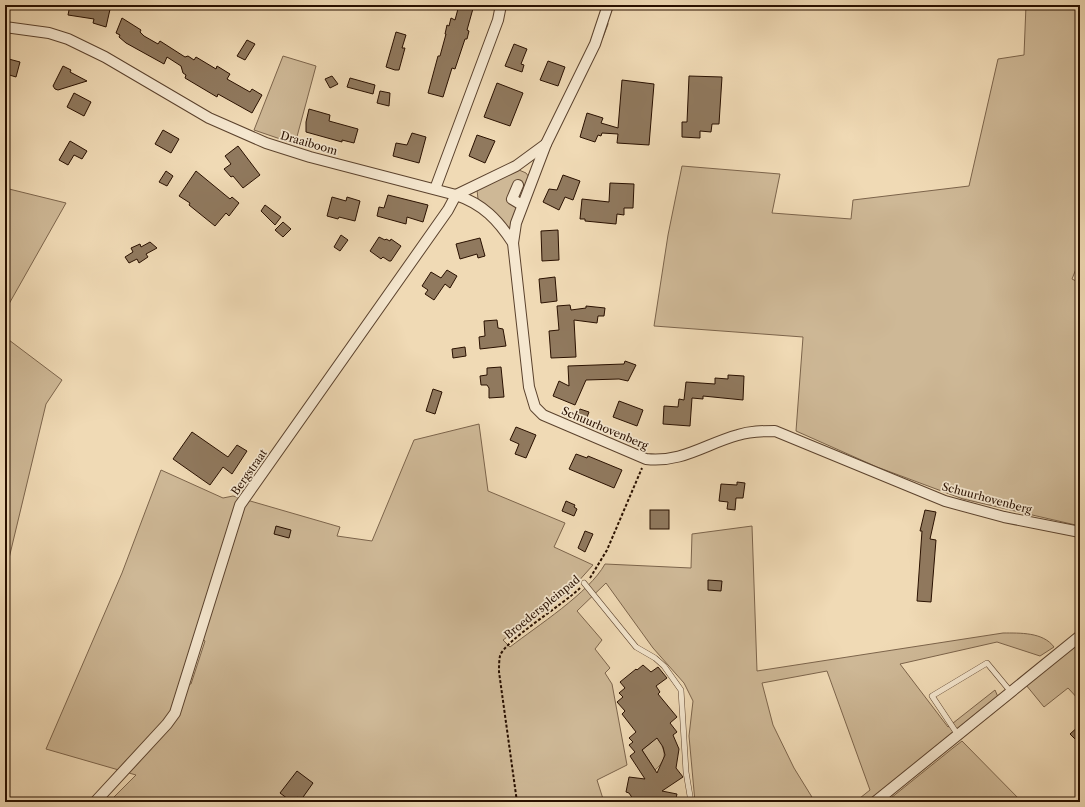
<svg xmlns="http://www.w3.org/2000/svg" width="1085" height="807" font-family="'Libre Caslon Text',serif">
	<rect width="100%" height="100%" fill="#f0dab5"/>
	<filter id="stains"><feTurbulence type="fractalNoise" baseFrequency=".005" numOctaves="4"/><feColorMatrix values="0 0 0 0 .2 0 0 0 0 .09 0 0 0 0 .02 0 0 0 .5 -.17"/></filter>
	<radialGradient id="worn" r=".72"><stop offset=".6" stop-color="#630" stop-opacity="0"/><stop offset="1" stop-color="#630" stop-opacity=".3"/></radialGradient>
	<g fill="#ceb896" stroke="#7c644b" fill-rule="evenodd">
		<path d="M1026,5H1080V259L1072,279L1080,283V526L963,499L877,467L796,431L803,337L654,326L668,235L682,166L780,174L772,213L851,219L853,200L969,186L998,59L1024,55Z"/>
		<path d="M283,56L316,66L295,144L254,130Z"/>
		<path d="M519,170L526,173L529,177L512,235L496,213L478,199L477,190Z"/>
		<path d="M5,188L66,203L5,311Z"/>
		<path d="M5,337L62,380L46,404L5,575Z"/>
		<path d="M479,424L488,491L565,523L554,547L593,565L567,594L503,640L510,647C537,626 589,593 605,564L691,568L692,534L752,526L757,671L1003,633C1020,633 1043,632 1054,647L1040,656L997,642L900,664L948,727L995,690L998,697L868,802H855L870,790L827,671L762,683L773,725L794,768L815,802H695L689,736L693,701L684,683L653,648L606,583L577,611L602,640L595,649L610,668L605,673L612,684L627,765L597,780L604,802H109L136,775L46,749L122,573L161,470L223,498L233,496L340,527L337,536L372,541L414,440ZM195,634L205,641L191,684H180Z"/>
		<path d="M1080,643V701L1068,688L1044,707L1026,685Z"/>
		<path d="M654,732L664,744L662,746C667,757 663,763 655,770L642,750L652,742Z"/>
		<path d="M962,741L1022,802H886L953,748Z"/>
	</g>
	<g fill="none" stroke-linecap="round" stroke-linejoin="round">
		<path stroke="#786047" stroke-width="3" d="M602,37L607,24"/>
	</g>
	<g fill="#90795e" stroke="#291000" fill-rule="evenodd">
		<path d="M70,5H111L106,27L93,23L94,19L68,15Z"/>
		<path d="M459,5H474L467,30L469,31L467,39H465L455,69L452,68L443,97L428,93L438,56H440L446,34H445L447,25L449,26L451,18L455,20Z"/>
		<path d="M122,18L141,30L140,32L144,36L158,44L160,41L185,57L188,56L194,60L196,57L216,69L217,66L230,74L227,79L250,92L252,89L262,95L252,113L218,94L217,97L185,78L186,75L183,73L181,66L167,57L164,64L126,43L119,37L120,35L116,33Z"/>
		<path d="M396,32L406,35L402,48H405L399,70H395L386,67Z"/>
		<path d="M247,40L255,44L245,60L237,56Z"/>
		<path d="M514,44L527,49L521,64L524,65L522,72L505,66Z"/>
		<path d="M5,58L20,62L16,77L6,74L7,67H5Z"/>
		<path d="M548,61L565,67L558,86L540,80Z"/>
		<path d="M63,66L71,70L70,72L87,81L58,90L55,89L53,86Z"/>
		<path d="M332,76L338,84L330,88L325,79Z"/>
		<path d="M689,76L722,77L719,124H712L711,132L700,131V138L682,137V122H687Z"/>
		<path d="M350,78L375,85L373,94L347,87Z"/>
		<path d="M622,80L654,84L649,145L617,143L618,134L602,133L601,136L598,135L595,142L580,137L587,113L603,118L601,123L618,128Z"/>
		<path d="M497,83L523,93L510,126L484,117Z"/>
		<path d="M380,91L390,93L389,106L377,103Z"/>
		<path d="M74,93L91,102L84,116L67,107Z"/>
		<path d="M309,109L330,115L329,121L358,129L354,143L342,140V142L306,132V122Z"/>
		<path d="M163,130L179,139L171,153L155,144Z"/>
		<path d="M412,133L426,137L419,163L393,156L396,143L407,145Z"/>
		<path d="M477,135L495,141L485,163L469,156Z"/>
		<path d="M70,141L87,151L82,159L74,155L68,165L59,160Z"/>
		<path d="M238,146L260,175L243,188L233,176L231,177L224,169L231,164L225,156Z"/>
		<path d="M166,171L173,176L167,186L159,182Z"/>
		<path d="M196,171L230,199L232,197L239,203L229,216L226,213L215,226L189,205L190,203L179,196Z"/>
		<path d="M563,175L580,181L573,200L565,197L559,210L543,202L549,189L557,190Z"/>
		<path d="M610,183L634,184L633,208H624V215L617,214L616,224L585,221V219H580L582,199L609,202Z"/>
		<path d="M388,195L428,205L423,222L407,217L406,224L377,216L379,207L384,208Z"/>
		<path d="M332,197L346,201L347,197L360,201L355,221L339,217L338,219L327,216Z"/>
		<path d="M265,205L281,217L275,225L261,211Z"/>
		<path d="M283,222L291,229L283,237L275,230Z"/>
		<path d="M558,230L559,260L542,261L541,231Z"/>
		<path d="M341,235L348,240L340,251L334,247Z"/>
		<path d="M379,237L385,240L386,239L390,241L391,239L401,246L391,261H389L383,257L381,259L370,251Z"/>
		<path d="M480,238L485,256L478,258L477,254L460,259L456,244Z"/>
		<path d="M150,242L157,248L146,254L148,257L139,263L137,259L129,263L125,257L133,252L131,248L140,244L141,247Z"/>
		<path d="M447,270L457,276L450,288L445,284L434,300L425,294L428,290L422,286L431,272L441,278Z"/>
		<path d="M555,277L557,301L541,303L539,279Z"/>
		<path d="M570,305L571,310L586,308V306L605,308L604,316H598L597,323L574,320L576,357L551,358L549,331L559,330L557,306Z"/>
		<path d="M497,320L498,328L503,329L506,346L480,349L479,337L485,336L484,321Z"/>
		<path d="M465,347L466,356L453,358L452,349Z"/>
		<path d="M625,361L636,365L628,381L619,379L586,380L575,405L553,396L559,381L569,386L568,366L624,364Z"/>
		<path d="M501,367L504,397L489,398V388L487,385H481L480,376L487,375V368Z"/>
		<path d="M728,375L744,376L743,400L703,396V399L692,398L690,426L663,424L664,406L678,407L679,399L684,400L686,382L715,384V378L728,379Z"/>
		<path d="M433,389L442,392L435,414L426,411Z"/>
		<path d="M619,401L643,410L637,426L613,417Z"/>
		<path d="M580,409L589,412L586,420L577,417Z"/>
		<path d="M516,427L536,435L526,458L515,454L519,444L510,440Z"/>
		<path d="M192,432L228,457L237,445L247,451L232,474L223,467L210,485L173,459Z"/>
		<path d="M576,454L587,458L588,456L622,470L614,488L569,469Z"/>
		<path d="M737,482L745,483L743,498H736L735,510L727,509L728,502L719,501L721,484L737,485Z"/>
		<path d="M566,501L575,505L574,507L577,509L574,516L562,511Z"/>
		<rect x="650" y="510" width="19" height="19"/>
		<path d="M925,510L936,512L930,539L936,540L931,602L917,601L922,531H920Z"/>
		<path d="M276,526L291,530L289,538L274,534Z"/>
		<path d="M585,531L593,534L585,552L578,548Z"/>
		<path d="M708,580L722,581L721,591L708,590Z"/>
		<path d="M643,665L651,672L658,667L667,678L656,686L660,692L658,694L677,717L670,723L677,732L673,735L679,749L676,768L683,777L662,791L677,794L675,802H635L629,793L626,792L629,777L645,779L630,756L635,752L629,745L633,742L629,738L636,732L622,714L625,711L617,702L623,697L619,693L625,688L620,682L636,669L637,670ZM657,738L663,747L665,755L657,773L642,750Z"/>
		<path d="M1080,725V744L1070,734Z"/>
		<path d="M297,771L313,783L301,800L297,797L292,802L280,793Z"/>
	</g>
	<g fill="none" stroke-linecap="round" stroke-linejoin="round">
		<defs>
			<g id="lane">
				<path d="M584,583L636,647L655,658L664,666L681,690L686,772L691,802"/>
				<path d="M958,735L932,696L987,663L1011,692"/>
			</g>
			<g id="street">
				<path d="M5,27L49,33L68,39L105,57L209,118L266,143L310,157L456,195C483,204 498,220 513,243L529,387L535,407L543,415L646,459C682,463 705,444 738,435C750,431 762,431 775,431L945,501L1004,517L1080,532"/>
				<path d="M518,185L512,199L522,205"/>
				<path d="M435,189L498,20L501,5"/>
				<path d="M513,243L516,223L546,144L595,44L608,5"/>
				<path d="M95,802L167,724L175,713L240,505L448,210L456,195L516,166L546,144"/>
				<path d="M875,802L1080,636"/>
			</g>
		</defs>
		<use href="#lane" stroke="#5b422d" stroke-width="6"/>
		<use href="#street" stroke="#5b422d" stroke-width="12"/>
		<g stroke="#291000" stroke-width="2" stroke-dasharray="3 2" stroke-linecap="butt">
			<path d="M590,578L607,550L642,468"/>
			<path d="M517,802L499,672C499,667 499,661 500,656C504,641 564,604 580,588"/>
		</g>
		<use href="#lane" stroke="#f5e7cf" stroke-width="5"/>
		<use href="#street" stroke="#f5e7cf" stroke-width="10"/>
	</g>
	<g text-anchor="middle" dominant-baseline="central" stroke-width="3.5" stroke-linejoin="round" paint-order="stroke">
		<g font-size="11" fill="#291000" stroke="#f5e7cf">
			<text transform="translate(309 143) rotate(16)">Draaiboom</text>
			<text transform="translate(605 428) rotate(23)">Schuurhovenberg</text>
			<text transform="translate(249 472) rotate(-55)">Bergstraat</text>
			<text transform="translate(987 498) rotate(15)">Schuurhovenberg</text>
			<text transform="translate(542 607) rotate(-39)">Broederspleinpad</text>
		</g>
	</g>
	<rect width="1085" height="807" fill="none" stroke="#f0dab5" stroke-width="20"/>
	<rect x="6" y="6" width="1073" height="795" fill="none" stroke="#291000" stroke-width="2"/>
	<rect x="10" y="10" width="1065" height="787" fill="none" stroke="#291000"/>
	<rect width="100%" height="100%" filter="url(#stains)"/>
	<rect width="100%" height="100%" fill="url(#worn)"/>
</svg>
